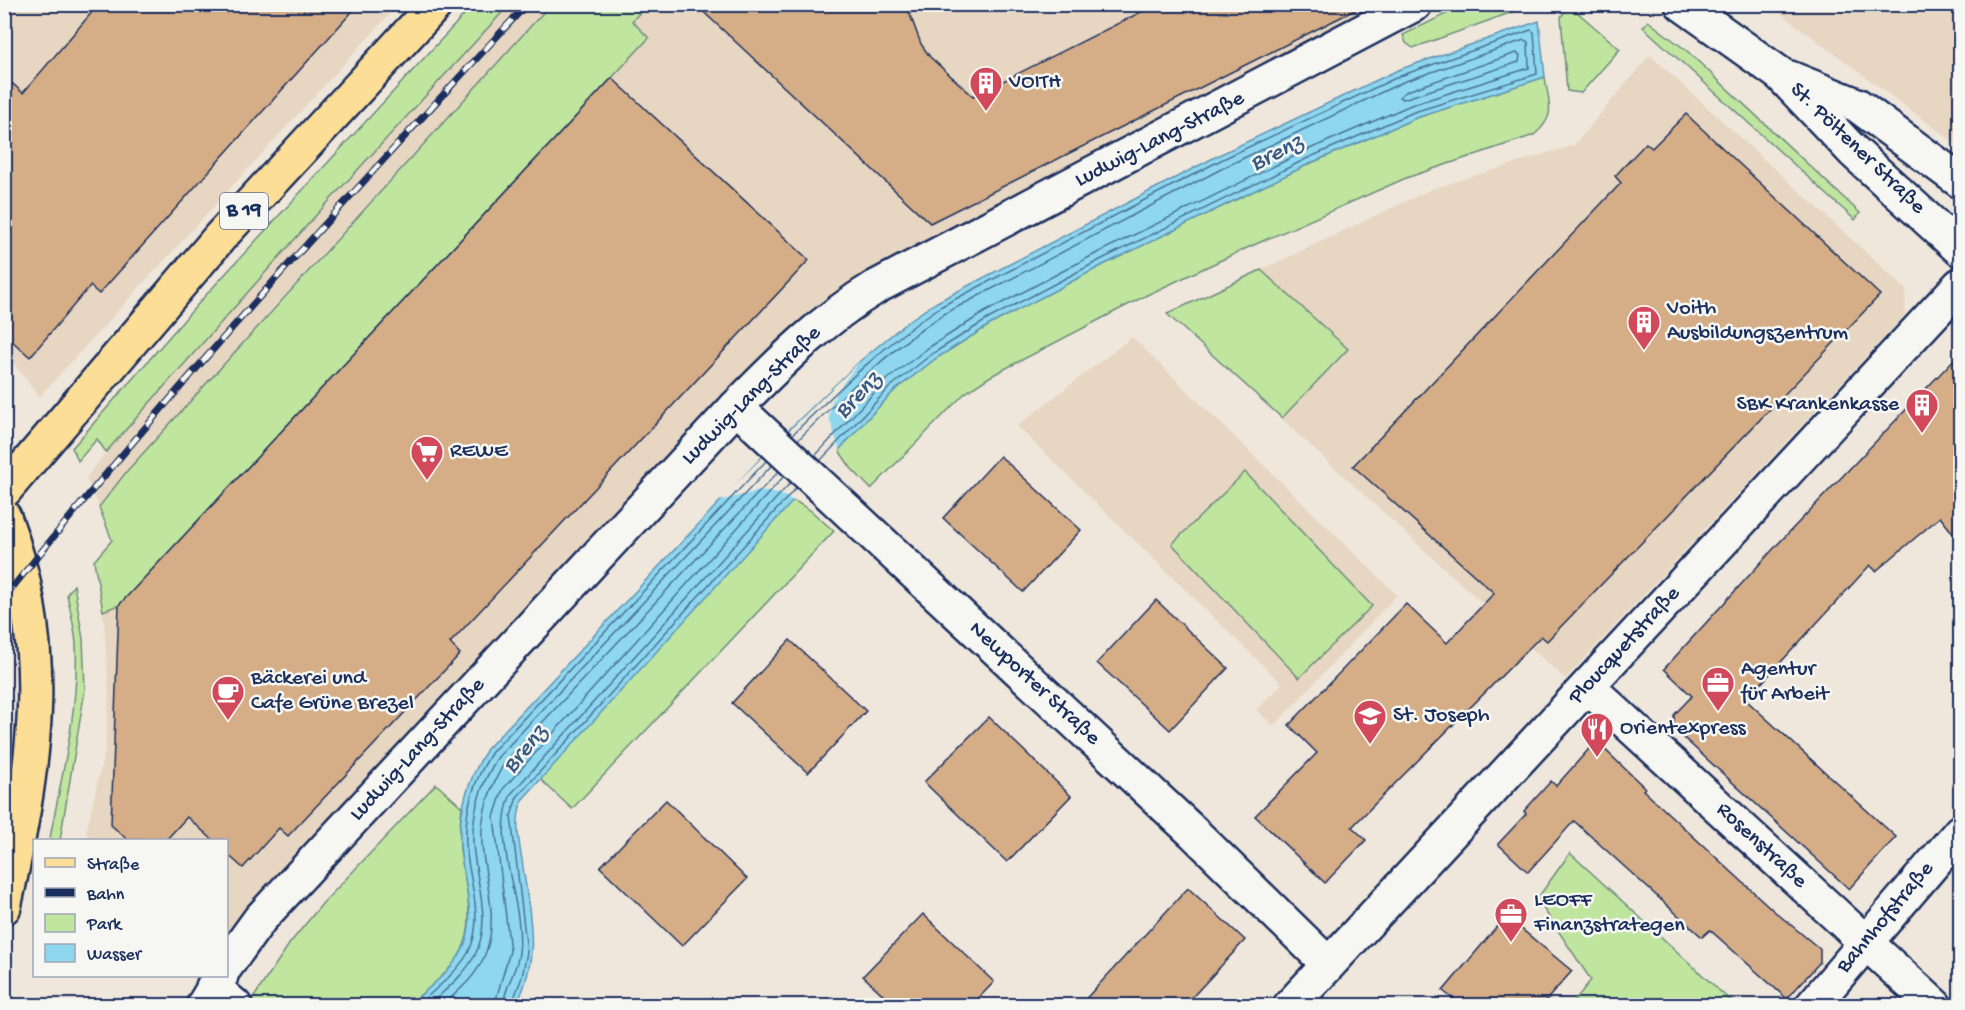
<svg xmlns="http://www.w3.org/2000/svg" width="1965" height="1010" font-family="'Gochi Hand',sans-serif">
	<rect width="100%" height="100%" fill="#efe7dc"/>
	<filter id="ink" filterUnits="userSpaceOnUse"><feTurbulence type="fractalNoise" baseFrequency=".0167" numOctaves="2"/><feDisplacementMap in="SourceGraphic" scale="12" xChannelSelector="R" yChannelSelector="G"/><feConvolveMatrix kernelMatrix="1 2 1 2 8 2 1 2 1" color-interpolation-filters="sRGB"/></filter>
	<g filter="url(#ink)">
		<g fill="#e7d6c2">
			<path d="M5,5H398L39,397L5,352Z"/>
			<path d="M509,5H550L310,267L127,471L99,507L86,478L106,452L319,212Z"/>
			<path d="M647,5H1399L781,340L721,398L244,916L227,941L226,840H90L86,832L105,750L109,697L103,611L119,605L649,38L632,21Z"/>
			<path d="M1769,5H1960V147Z"/>
			<path d="M1650,55L1906,289L1905,315L1565,679L1167,314L1432,189L1574,145Z"/>
			<path d="M1132,337L1397,595L1274,726L1256,710L1282,684L1017,426Z"/>
		</g>
		<g fill="#c0e59f" stroke="#6e8a7e" stroke-width="1.5">
			<path d="M1466,4L1532,5L1413,48L1406,43L1403,35Z"/>
			<path d="M473,5H509L319,212L106,452L97,439L78,461L72,448L205,296Z"/>
			<path d="M550,5H647L632,21L649,38L119,605L103,611L94,561L112,540L99,507L127,471Z"/>
			<path d="M1569,5L1620,49L1581,93L1567,91L1561,17Z"/>
			<path d="M1648,21L1686,50L1860,213L1855,220L1643,27Z"/>
			<path d="M1545,77C1549,106 1557,115 1534,135L1406,178L1247,248L1147,295L991,376L965,393L871,489L851,468L838,449L894,391L935,359L991,324L1105,264L1311,163L1416,118Z"/>
			<path d="M1261,270L1348,349L1282,418L1167,314Z"/>
			<path d="M1245,472L1372,606L1299,678L1172,544Z"/>
			<path d="M793,500L810,510L834,531L572,809L540,779Z"/>
			<path d="M74,585L83,639L85,690L60,840H53L50,838C62,774 79,710 76,644C75,628 70,610 67,594Z"/>
			<path d="M436,784L462,807C460,821 459,835 460,849C465,888 481,930 453,965C441,980 422,993 408,1005L258,1006L252,1000L290,943L322,904Z"/>
			<path d="M1570,853L1735,1005H1571L1591,980L1537,899Z"/>
		</g>
		<path fill="#8ed7ef" stroke="#6094b5" stroke-width="1.5" d="M1539,21L1545,77L1416,118L1311,163L1105,264L991,324L935,359L894,391L870,416L522,800C515,820 518,838 522,860C529,912 542,956 516,1005L408,1006C427,989 451,972 462,950C479,917 462,879 460,845C458,810 469,778 487,749L775,443L860,361L907,322L937,302L1221,154L1398,70Z"/>
		<path fill="#efe7dc" d="M860,361L838,390L831,404L829,417L840,452L796,502L780,494L760,491L718,501Z"/>
		<g fill="none" stroke-linecap="round" stroke-linejoin="round">
			<g stroke="#497298" stroke-width="1.5">
				<path d="M1516,53L1520,55L1519,62L1403,99L1399,97L1407,91Z"/>
				<path d="M792,435C839,389 885,344 940,307L1223,159L1400,76L1531,30L1534,32L1537,74L1414,112L1308,158L1102,259L988,319L932,354L890,387L820,461"/>
				<path d="M798,440C844,394 889,350 944,314L1227,166L1403,82L1524,40L1528,42L1529,68L1411,105L1305,151L1099,252L985,312L928,348L885,381L815,456"/>
				<path d="M417,1006C435,989 456,974 468,953C486,918 468,880 466,844C464,811 474,780 492,752L767,460"/>
				<path d="M428,1006C445,990 464,976 475,955C493,919 475,881 473,843C472,812 481,783 498,757L772,465"/>
				<path d="M442,1006C458,991 475,978 484,957C500,920 485,883 482,844C480,815 490,787 505,762L779,471"/>
				<path d="M494,1006L510,951L494,817L503,789L784,476"/>
				<path d="M503,1006C504,988 517,971 519,953C525,900 490,844 511,794L791,482"/>
				<path d="M511,1006L522,977L527,952L511,816L517,797L796,488"/>
			</g>
		</g>
		<g fill="#d5ad86" stroke="#1b2f5e" stroke-width="1.5">
			<path d="M99,4H359L99,294L90,286L30,357L4,334V76L23,93Z"/>
			<path d="M695,4H906L921,44L930,57L973,96L1157,4H1367L930,223Z"/>
			<path d="M612,78L809,260L450,643L460,654L288,836L279,828L243,868L226,853V840H213L187,817L166,840H128L111,825L119,605Z"/>
			<path d="M1686,114L1880,295L1547,641L1541,636L1352,827L1366,840L1325,883L1255,816L1317,753L1289,725L1406,604L1447,643L1494,593L1353,466L1621,183L1615,176L1646,143L1652,148Z"/>
			<path d="M1960,353V542L1940,517L1876,571L1870,565L1746,700L1896,837L1849,889L1674,729V715L1692,696L1664,669L1776,546Z"/>
			<path d="M1000,456L1081,530L1023,592L943,518Z"/>
			<path d="M1156,600L1228,668L1170,730L1097,663Z"/>
			<path d="M790,640L866,711L808,773L732,703Z"/>
			<path d="M989,717L1071,796L1007,862L924,782Z"/>
			<path d="M1596,741L1645,788L1643,790L1774,911L1820,949V962L1787,999L1710,930L1702,937L1574,821L1528,872L1498,844L1526,814L1524,811L1551,781L1556,786Z"/>
			<path d="M666,800L747,879L682,946L600,867Z"/>
			<path d="M1188,888L1245,940L1185,1005H1080Z"/>
			<path d="M923,914L994,982L972,1005H894L863,976Z"/>
			<path d="M1506,916L1572,971L1542,1005H1461L1443,991Z"/>
		</g>
		<g fill="none" stroke-linecap="round" stroke-linejoin="round">
			<defs>
				<g id="minor">
					<path d="M736,407L1193,832L1328,964"/>
					<path d="M1588,687L1935,1006"/>
					<path d="M226,966L260,919L736,407C779,363 823,319 876,287L1415,4"/>
					<path d="M213,987L235,1006"/>
					<path d="M203,1006L221,976"/>
				</g>
				<g id="tertiary">
					<path d="M1682,4L1780,74L1853,151L1960,249"/>
					<path d="M1790,78L1857,105L1960,181"/>
				</g>
				<g id="secondary">
					<path d="M1290,1006L1960,285"/>
					<path d="M1812,1006L1960,832"/>
				</g>
				<g id="primary">
					<path d="M4,491L220,237L436,4"/>
					<path d="M4,517C55,653 34,770 4,907"/>
				</g>
			</defs>
			<use href="#minor" stroke="#1b2f5e" stroke-width="38"/>
			<use href="#tertiary" stroke="#1b2f5e" stroke-width="38"/>
			<use href="#secondary" stroke="#1b2f5e" stroke-width="38"/>
			<use href="#primary" stroke="#1b2f5e" stroke-width="38"/>
			<use href="#minor" stroke="#f6f6f2" stroke-width="33"/>
			<use href="#tertiary" stroke="#f6f6f2" stroke-width="33"/>
			<use href="#secondary" stroke="#f6f6f2" stroke-width="33"/>
			<use href="#primary" stroke="#fdde96" stroke-width="33"/>
			<defs>
				<path id="rail" d="M4,598C169,392 348,197 527,4"/>
			</defs>
			<use href="#rail" stroke="#1b2f5e" stroke-width="7"/>
			<use href="#rail" stroke="#f6f6f2" stroke-width="4.5" stroke-dasharray="14" stroke-linecap="butt"/>
		</g>
	</g>
	<defs>
		<symbol id="building-pin" viewBox="-11 -11 22 30"><path d="M0 17L-7.5 6A9.5 9.5 0 1 1 7.5 6Z" fill="#d1495b" stroke="#f6f6f2"/><path d="M-4-6H4V6H1V3H-1V6H-4ZM-2.5-4.3h1.7v1.8h-1.7ZM.8-4.3h1.7v1.8H.8ZM-2.5-1h1.7V.8h-1.7ZM.8-1h1.7V.8H.8Z" fill="#fff"/></symbol>
		<symbol id="supermarket-pin" viewBox="-11 -11 22 30"><path d="M0 17L-7.5 6A9.5 9.5 0 1 1 7.5 6Z" fill="#d1495b" stroke="#f6f6f2"/><path d="M-6-5.5h2.5l.6 2H6L4.5 2H-2.5L-4.4-4H-6ZM-1.5 3.2a1.3 1.3 0 1 0 .1 0ZM3 3.2a1.3 1.3 0 1 0 .1 0Z" fill="#fff"/></symbol>
		<symbol id="office-pin" viewBox="-11 -11 22 30"><path d="M0 17L-7.5 6A9.5 9.5 0 1 1 7.5 6Z" fill="#d1495b" stroke="#f6f6f2"/><path d="M-6-3h4V-5.5h4V-3h4V5H-6ZM-1-4.5V-3h2v-1.5ZM-6 0V1H6V0Z" fill="#fff"/></symbol>
		<symbol id="cafe-pin" viewBox="-11 -11 22 30"><path d="M0 17L-7.5 6A9.5 9.5 0 1 1 7.5 6Z" fill="#d1495b" stroke="#f6f6f2"/><path d="M-5.5-4.5H6V0H3Q3 3.5 0 3.5H-2.5Q-5.5 3.5-5.5 0ZM3-3.2v2h1.7v-2ZM-6 4.5H4V6H-6Z" fill="#fff"/></symbol>
		<symbol id="school-pin" viewBox="-11 -11 22 30"><path d="M0 17L-7.5 6A9.5 9.5 0 1 1 7.5 6Z" fill="#d1495b" stroke="#f6f6f2"/><path d="M0-5L7-2L0 1L-7-2ZM-4 1L0 2.5L4 1V4Q0 6-4 4Z" fill="#fff"/></symbol>
		<symbol id="restaurant-pin" viewBox="-11 -11 22 30"><path d="M0 17L-7.5 6A9.5 9.5 0 1 1 7.5 6Z" fill="#d1495b" stroke="#f6f6f2"/><path d="M-5-6h1v4h1v-4h1v4h1v-4h1v5L-1.5 .5V6h-2V.5L-5-1ZM5-6V6H3V1.5H1.5Q1.5-4 5-6Z" fill="#fff"/></symbol>
	</defs>
	<g fill-rule="evenodd">
		<use href="#building-pin" x="967" y="64" width="38" height="52"/>
		<use href="#building-pin" x="1625" y="303" width="38" height="52"/>
		<use href="#building-pin" x="1903" y="386" width="38" height="52"/>
		<use href="#supermarket-pin" x="408" y="433" width="38" height="52"/>
		<use href="#office-pin" x="1699" y="664" width="38" height="52"/>
		<use href="#cafe-pin" x="209" y="673" width="38" height="52"/>
		<use href="#school-pin" x="1351" y="697" width="38" height="52"/>
		<use href="#restaurant-pin" x="1578" y="710" width="38" height="52"/>
		<use href="#office-pin" x="1492" y="895" width="38" height="52"/>
	</g>
	<g text-anchor="middle" dominant-baseline="central" stroke-width="5" stroke-linejoin="round" paint-order="stroke">
		<rect fill="#f6f6f2" stroke="#5d6b8a" stroke-width="1.5" x="220" y="193" width="48" height="36" rx="4.5"/>
		<g font-size="21" font-weight="bold" fill="#1b2f5e">
			<text x="244" y="211">B 19</text>
		</g>
		<g font-size="22" fill="#1b2f5e" stroke="#f6f6f2" text-anchor="start">
			<text x="1009" y="83">VOITH</text>
			<text x="1667" y="309">Voith<tspan x="1667" dy="25">Ausbildungszentrum</tspan></text>
			<text x="1899" y="405" text-anchor="end">SBK Krankenkasse</text>
			<text x="450" y="452">REWE</text>
			<text x="1741" y="670">Agentur<tspan x="1741" dy="25">für Arbeit</tspan></text>
			<text x="251" y="679">Bäckerei und<tspan x="251" dy="25">Cafe Grüne Brezel</tspan></text>
			<text x="1393" y="716">St. Joseph</text>
			<text x="1620" y="729">Orientexpress</text>
			<text x="1534" y="901">LEOFF<tspan x="1534" dy="25">Finanzstrategen</tspan></text>
		</g>
		<g font-size="22" fill="#1b2f5e" stroke="#f6f6f2">
			<text transform="translate(1160 140) rotate(-27)">Ludwig-Lang-Straße</text>
			<text transform="translate(1857 149) rotate(44)">St. Pöltener Straße</text>
			<text transform="translate(752 396) rotate(-45)">Ludwig-Lang-Straße</text>
			<text transform="translate(1625 646) rotate(-47)">Ploucquetstraße</text>
			<text transform="translate(1034 684) rotate(43)">Newporter Straße</text>
			<text transform="translate(418 750) rotate(-47)">Ludwig-Lang-Straße</text>
			<text transform="translate(1761 846) rotate(43)">Rosenstraße</text>
			<text transform="translate(1886 918) rotate(-50)">Bahnhofstraße</text>
		</g>
		<g font-size="24" font-style="italic" fill="#385982" stroke="#f6f6f2">
			<text transform="translate(1277 154) rotate(-26)">Brenz</text>
			<text transform="translate(859 396) rotate(-46)">Brenz</text>
			<text transform="translate(526 750) rotate(-50)">Brenz</text>
		</g>
	</g>
	<rect width="1965" height="1010" fill="none" stroke="#f6f6f2" stroke-width="24"/>
	<rect x="12" y="12" width="1941" height="986" fill="none" stroke="#1b2f5e" stroke-width="2" filter="url(#ink)"/>
	<rect x="33" y="839" width="195" height="138" fill="#f6f6f2" stroke="#9ea6b7" stroke-width="1.5"/>
	<rect x="45" y="858" width="30" height="9" fill="#fdde96" stroke="#9ea6b7" stroke-width="1.5"/>
	<text x="87" y="869" font-size="18" fill="#1b2f5e">Straße</text>
	<rect x="45" y="888" width="30" height="9" fill="#1b2f5e" stroke="#9ea6b7" stroke-width="1.5"/>
	<text x="87" y="899" font-size="18" fill="#1b2f5e">Bahn</text>
	<rect x="45" y="914" width="30" height="18" fill="#c0e59f" stroke="#9ea6b7" stroke-width="1.5"/>
	<text x="87" y="929" font-size="18" fill="#1b2f5e">Park</text>
	<rect x="45" y="944" width="30" height="18" fill="#8ed7ef" stroke="#9ea6b7" stroke-width="1.5"/>
	<text x="87" y="959" font-size="18" fill="#1b2f5e">Wasser</text>
</svg>
